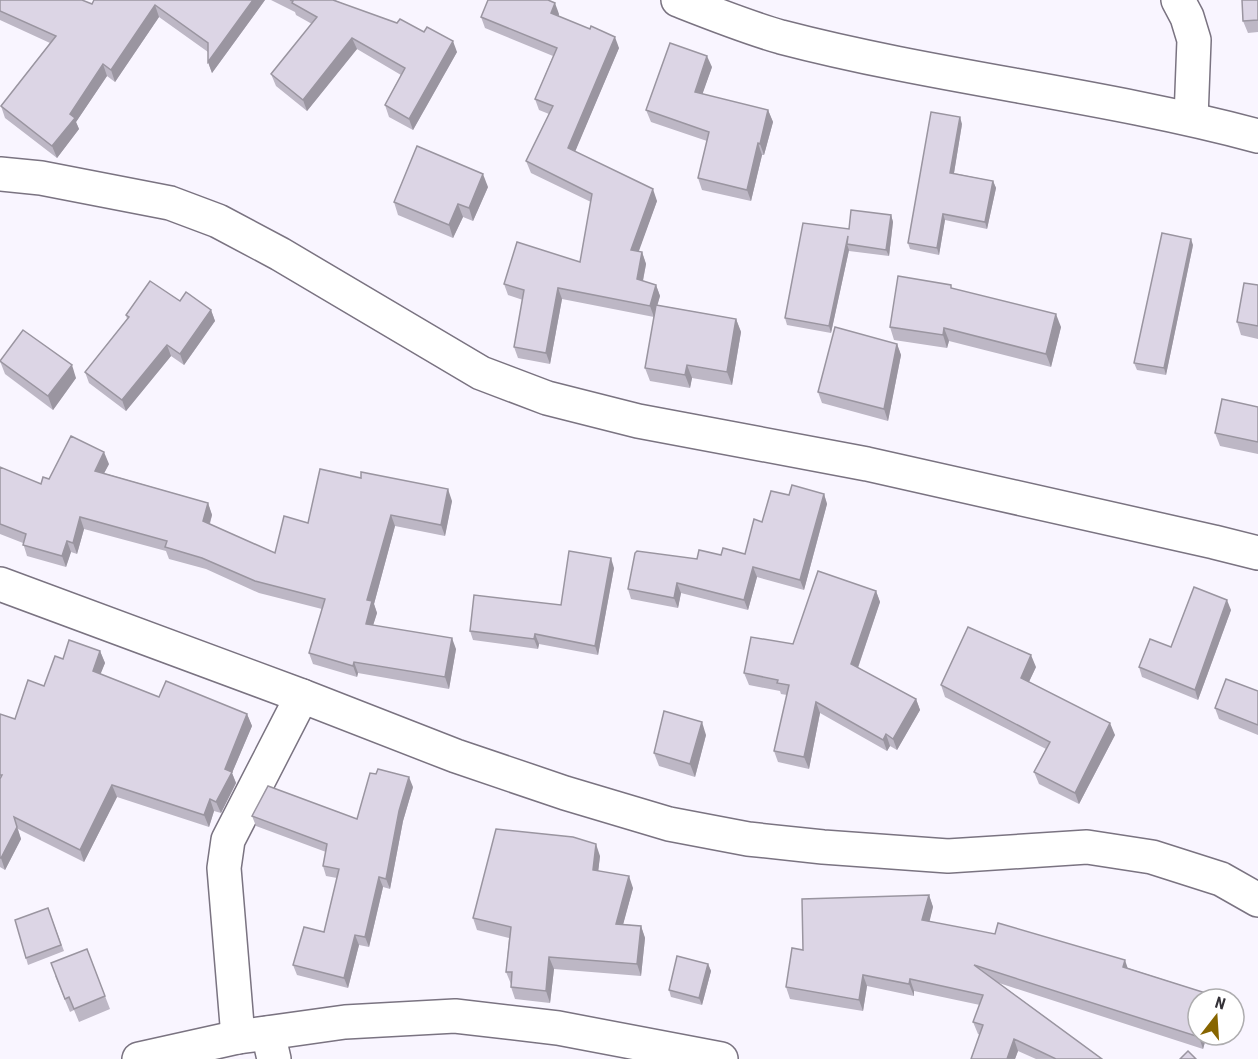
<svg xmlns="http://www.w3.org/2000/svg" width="1258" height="1059" font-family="'Roboto Condensed',sans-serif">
	<rect width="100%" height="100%" fill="#f9f5ff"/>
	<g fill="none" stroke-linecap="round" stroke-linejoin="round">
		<defs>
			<g id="minor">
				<path d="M678,0C711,13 746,27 781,37C938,78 1101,94 1258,136"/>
				<path d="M1178,0L1187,17L1194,40L1191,118"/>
				<path d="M0,174L41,178L170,203L218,221L280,254L481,373L547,398L638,421L867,464L1214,542L1258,553"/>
				<path d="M0,584L302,696L456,756L565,793L669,824L748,839L823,847L948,856L1087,847L1152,857L1221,879L1258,900"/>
				<path d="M268,1033L274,1059"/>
				<path d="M238,1037L224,868L228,840L302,696"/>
				<path d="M139,1059L238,1037L345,1022L455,1016L558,1028L721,1059"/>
			</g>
		</defs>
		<use href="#minor" stroke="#7a7381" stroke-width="36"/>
		<use href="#minor" stroke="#fff" stroke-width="33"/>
	</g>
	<g fill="#bdb7c5">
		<path d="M0,0L92,4L94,0H265L212,73L208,62V52L159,17L115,82L107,76L76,122L79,129L57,158L5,118L1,106L50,43L0,20Z"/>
		<path d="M271,0H335L457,52L413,130L389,117L385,105L401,75L357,49L307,111L276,86L271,74L312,24L296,15L295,12Z"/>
		<path d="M1258,0V32L1248,33L1243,21Z"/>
		<path d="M559,14V16L619,48L575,151L657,201L638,252H642L646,264L643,281L656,285L660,296L657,305L736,319L741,332L732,385L692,378L690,388L650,381L645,368L654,317L562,299L550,364L518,358L514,347L523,300L508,295L504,284L580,262L591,202L531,173L526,161L549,114L539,110L535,99L553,56L485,28L481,17Z"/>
		<path d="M712,67L702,94L768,110L773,122L764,155H762L751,201L702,190L698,178L707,141L651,122L646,110Z"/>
		<path d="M962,124L954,173L993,181L996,188L987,229L945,220L939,255L910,249L908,243Z"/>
		<path d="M488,187L473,221L463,217L453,238L398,215L394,202Z"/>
		<path d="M891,215L893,222L889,256L849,251V250L831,333L787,325L785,318L849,229Z"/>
		<path d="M1193,245L1166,375L1137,370L1134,363Z"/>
		<path d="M1258,285V339L1241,335L1237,322Z"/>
		<path d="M952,288L1061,327L1051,367L949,341L947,348L894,340L890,327Z"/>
		<path d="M180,301L211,310L215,321L184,365L171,356L126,411L89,383L85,372L127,319L126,315Z"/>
		<path d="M897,344L901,355L888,421L822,403L818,392Z"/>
		<path d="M0,361L76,378L53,410L5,374Z"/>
		<path d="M1258,407V454L1220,446L1215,433Z"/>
		<path d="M109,464L104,473L208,503L212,515L210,524L275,553L308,523L452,501L445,536L395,526L374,604L377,613L373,625L456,649L449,689L358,673L357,677L313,664L309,653L322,609L259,593L206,569L169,559L166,551L84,529L77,554L71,552L66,567L27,556L23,543L0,534V467L41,484L49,479Z"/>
		<path d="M824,494L827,504L804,590L757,577L748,610L681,593L678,608L631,599L628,589L697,559L745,554L762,522L789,495Z"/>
		<path d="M614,568L598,655L539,644L538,649L473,640L470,631L561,605Z"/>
		<path d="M876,591L880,602L858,668L916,699L920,710L897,750L890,746L887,751L820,713L809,769L778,762L774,751L787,695L781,694L780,691L749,685L744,673L793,644Z"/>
		<path d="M1231,610L1198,700L1142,677L1139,667Z"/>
		<path d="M100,651L105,663L100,674L159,697L247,714L252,726L232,773L236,783L221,813L214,811L209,827L117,797L84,862L18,829L21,839L5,870L0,867V714L15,719L44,686L63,659Z"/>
		<path d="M1036,667L1029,682L1115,735L1079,804L1039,784L1034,772L1046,749L945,697L941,685Z"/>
		<path d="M1258,691V735L1219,719L1215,708Z"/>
		<path d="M706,735L695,777L659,766L654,753Z"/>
		<path d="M413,787L403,821L390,889L383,887L369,947L359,945L348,988L297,975L293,965L324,932L337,878L326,876L323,866L326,852L256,826L252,816L357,819Z"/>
		<path d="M600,856L598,871L633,888L623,924L641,926L645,938L641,976L554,969L550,1003L515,999L511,987V984L506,972L509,938L477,930L473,918Z"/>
		<path d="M929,895L933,907L929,921L1128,968L1212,995L1214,999H1198V1035H1207L1203,1049L999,983L1102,1059H1036L1018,1051L1015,1059H971L980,1035L978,1034L973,1022L980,1005L914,991V996L867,986L863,1011L790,999L786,987L803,950Z"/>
		<path d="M48,908L64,951L28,965L26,958Z"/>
		<path d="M87,949L110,1009L79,1022L74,1010L70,1012L55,976Z"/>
		<path d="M708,964L711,971L702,1005L671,997L669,990Z"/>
	</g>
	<g fill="#9a95a0">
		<path d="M253,0H265L212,73L208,62Z"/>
		<path d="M555,3L559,14L555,24L551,13Z"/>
		<path d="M155,5L159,17L115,82L111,70Z"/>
		<path d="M615,37L619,48L572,159L568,148Z"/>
		<path d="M352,38L357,49L307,111L303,100Z"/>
		<path d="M453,41L457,52L413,130L409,119Z"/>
		<path d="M707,56L712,67L699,104L695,92Z"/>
		<path d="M103,64L107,76L76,122L79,129L57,158L52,146L70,114Z"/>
		<path d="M768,110L773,122L764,155L760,144Z"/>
		<path d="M960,117L962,124L953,179L950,173Z"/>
		<path d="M758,143L762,155L751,201L747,190Z"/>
		<path d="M483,174L488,187L473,221L469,208Z"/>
		<path d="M993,181L996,188L987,229L985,222Z"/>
		<path d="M653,189L657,201L635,262L631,250Z"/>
		<path d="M458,204L463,217L453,238L449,225Z"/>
		<path d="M943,214L945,220L939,255L937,248Z"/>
		<path d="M891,215L893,222L889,256L886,250Z"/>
		<path d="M848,236L847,244L849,250L831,333L829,326Z"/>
		<path d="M1191,239L1193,245L1166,375L1164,368Z"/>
		<path d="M642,252L646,264L641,290L637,279Z"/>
		<path d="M656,285L660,296L654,317L650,306Z"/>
		<path d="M558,288L562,299L550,364L546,353Z"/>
		<path d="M211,310L215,321L184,365L180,354Z"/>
		<path d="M1056,314L1061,327L1051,367L1046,354Z"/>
		<path d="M736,319L741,332L732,385L727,372Z"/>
		<path d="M944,328L949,341L947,348L943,335Z"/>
		<path d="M897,344L901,355L888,421L884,409Z"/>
		<path d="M167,345L171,356L126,411L122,400Z"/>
		<path d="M72,365L76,378L53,410L48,396Z"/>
		<path d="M687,365L692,378L690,388L685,375Z"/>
		<path d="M104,452L109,464L99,483L95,471Z"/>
		<path d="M448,489L452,501L445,536L441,525Z"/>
		<path d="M824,494L827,504L804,590L800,580Z"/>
		<path d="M208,503L212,515L207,532L203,521Z"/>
		<path d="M391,515L395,526L374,604L377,613L370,635L366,624L367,600Z"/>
		<path d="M80,517L84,529L77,554L73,543Z"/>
		<path d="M67,541L71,552L66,567L62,556Z"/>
		<path d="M611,558L614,568L598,655L595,646Z"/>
		<path d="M753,567L757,577L748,610L744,600Z"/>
		<path d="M677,583L681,593L678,608L674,598Z"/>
		<path d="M876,591L880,602L855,676L851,664Z"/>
		<path d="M1227,600L1231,610L1198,700L1195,690Z"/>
		<path d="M535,634L539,644L538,649L534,639Z"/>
		<path d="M452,638L456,649L449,689L445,677Z"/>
		<path d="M100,651L105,663L97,683L93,671Z"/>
		<path d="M1031,655L1036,667L1025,690L1021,678Z"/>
		<path d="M354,662L358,673L357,677L353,666Z"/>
		<path d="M916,699L920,710L897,750L893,739Z"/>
		<path d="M816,702L820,713L809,769L804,757Z"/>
		<path d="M247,714L252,726L232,773L236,783L221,813L216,802L225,769Z"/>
		<path d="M702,722L706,735L695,777L690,764Z"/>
		<path d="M1110,723L1115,735L1079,804L1075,793Z"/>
		<path d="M886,734L890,746L887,751L883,740Z"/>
		<path d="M409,777L413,787L403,821L390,889L386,879L399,811Z"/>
		<path d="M112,785L117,797L84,862L80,850Z"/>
		<path d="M210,799L214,811L209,827L204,815Z"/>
		<path d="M17,827L21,839L5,870L1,858Z"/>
		<path d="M596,844L600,856L597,882L593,870Z"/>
		<path d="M629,876L633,888L620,936L616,924Z"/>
		<path d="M379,877L383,887L369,947L365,937Z"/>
		<path d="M929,895L933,907L927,932L922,920Z"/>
		<path d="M641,926L645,938L641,976L637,964Z"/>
		<path d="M355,935L359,945L348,988L344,978Z"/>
		<path d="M549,957L554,969L550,1003L546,991Z"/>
		<path d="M1125,960L1129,972L1123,967Z"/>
		<path d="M708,964L711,971L702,1005L699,998Z"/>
		<path d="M863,975L867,986L863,1011L859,1000Z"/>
		<path d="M910,979L914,991V996L909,984Z"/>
		<path d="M1199,1035H1207L1203,1049L1199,1037Z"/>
		<path d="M1014,1039L1018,1051L1015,1059H1007Z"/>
	</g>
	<g fill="#dcd5e5" stroke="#9a95a0" stroke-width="1.5">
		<path d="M0,0H82L92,4L94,0H253L208,62V43L155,5L111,70L103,64L70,114L75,118L52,146L1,106L56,36L0,11Z"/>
		<path d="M290,0H333L397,23L400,19L424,32L427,27L453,41L409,119L385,105L405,68L352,38L303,100L271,74L317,17L292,3L293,1Z"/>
		<path d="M488,0H548L555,3L551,13L590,29L591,26L615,37L568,148L653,189L631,250L642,252L637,279L656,285L650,306L558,288L546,353L514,347L524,290L504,284L517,242L580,262L592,194L526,161L553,106L535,99L557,48L481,17Z"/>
		<path d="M1242,0H1258V20L1243,21Z"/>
		<path d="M670,43L707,56L695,92L768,110L760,144L758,143L747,190L698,178L709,132L646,110Z"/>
		<path d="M931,112L960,117L950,173L993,181L985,222L943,214L937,248L908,243Z"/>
		<path d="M417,146L483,174L469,208L458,204L449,225L394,202Z"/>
		<path d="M851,210L891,215L886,250L847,244L848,236L829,326L785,318L803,223L849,229Z"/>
		<path d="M1162,233L1191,239L1164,368L1134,363Z"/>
		<path d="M898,276L951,285V288L1056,314L1046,354L944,328L943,335L890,327Z"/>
		<path d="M150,281L180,301L186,292L211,310L180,354L167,345L122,400L85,372L129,317L126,315Z"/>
		<path d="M1244,283L1258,285V326L1237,322Z"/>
		<path d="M656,305L736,319L727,372L687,365L685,375L645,368Z"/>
		<path d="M835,327L897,344L884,409L818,392Z"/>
		<path d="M23,330L72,365L48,396L0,361Z"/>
		<path d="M1222,399L1258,407V442L1215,433Z"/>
		<path d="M71,436L104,452L95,471L208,503L203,521L275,553L284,516L308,523L320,469L361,478V472L448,489L441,525L391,515L367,600L372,601L366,624L452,638L445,677L354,662L353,666L309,653L325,599L255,581L202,558L165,547L167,541L80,517L73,543L67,541L62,556L23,545L26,534L0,524V467L41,484L43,477L49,479Z"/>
		<path d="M792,485L824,494L800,580L753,567L744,600L677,583L674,598L628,589L635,553L637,551L697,559L699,550L721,555L723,548L745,554L754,519L762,522L771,491L789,495Z"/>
		<path d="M569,551L611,558L595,646L535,634L534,639L470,631L474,595L561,605Z"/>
		<path d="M818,571L876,591L851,664L916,699L893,739L886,734L883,740L816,702L804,757L774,751L789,685L777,683L778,680L744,673L751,637L793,644Z"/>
		<path d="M1194,587L1227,600L1195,690L1139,667L1150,639L1171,647Z"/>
		<path d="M968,627L1031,655L1021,678L1110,723L1075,793L1034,772L1050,742L941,685Z"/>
		<path d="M69,640L100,651L93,671L159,697L166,681L247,714L225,769L232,772L216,802L210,799L204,815L112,785L80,850L14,817L17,827L1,858H0V779L2,775H0V714L15,719L28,680L44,686L55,656L63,659Z"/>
		<path d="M1226,679L1258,691V725L1215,708Z"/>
		<path d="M664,711L702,722L690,764L654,753Z"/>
		<path d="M378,769L409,777L399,811L386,879L379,877L365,937L355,935L344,978L293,965L304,927L324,932L339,869L323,866L327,844L252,816L268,786L357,819L370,773L376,774Z"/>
		<path d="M496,829L573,837L596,844L593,870L629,876L616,924L641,926L637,964L549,957L546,991L511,987L512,972H506L511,927L473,918Z"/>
		<path d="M929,895L922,920L995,934L998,923L1125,960L1123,967L1212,995L1211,999H1198L1199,1037L974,965L1102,1059H1056L1014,1039L1007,1059H971L983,1025L973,1022L983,995L910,979L909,984L863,975L859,1000L786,987L792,948L803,950L802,899Z"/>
		<path d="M48,908L61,945L26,958L15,920Z"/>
		<path d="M87,949L105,996L74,1009L69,997L65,999L51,963Z"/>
		<path d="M677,956L708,964L699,998L669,990Z"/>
		<path d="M1188,1051L1196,1059H1180Z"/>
	</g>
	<g transform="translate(1216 1017) rotate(17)"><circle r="28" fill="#ffffff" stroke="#aeadaf" stroke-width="1.5"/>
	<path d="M0-4.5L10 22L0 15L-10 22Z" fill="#876500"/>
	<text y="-9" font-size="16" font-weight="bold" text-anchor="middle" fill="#343137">N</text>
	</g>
</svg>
